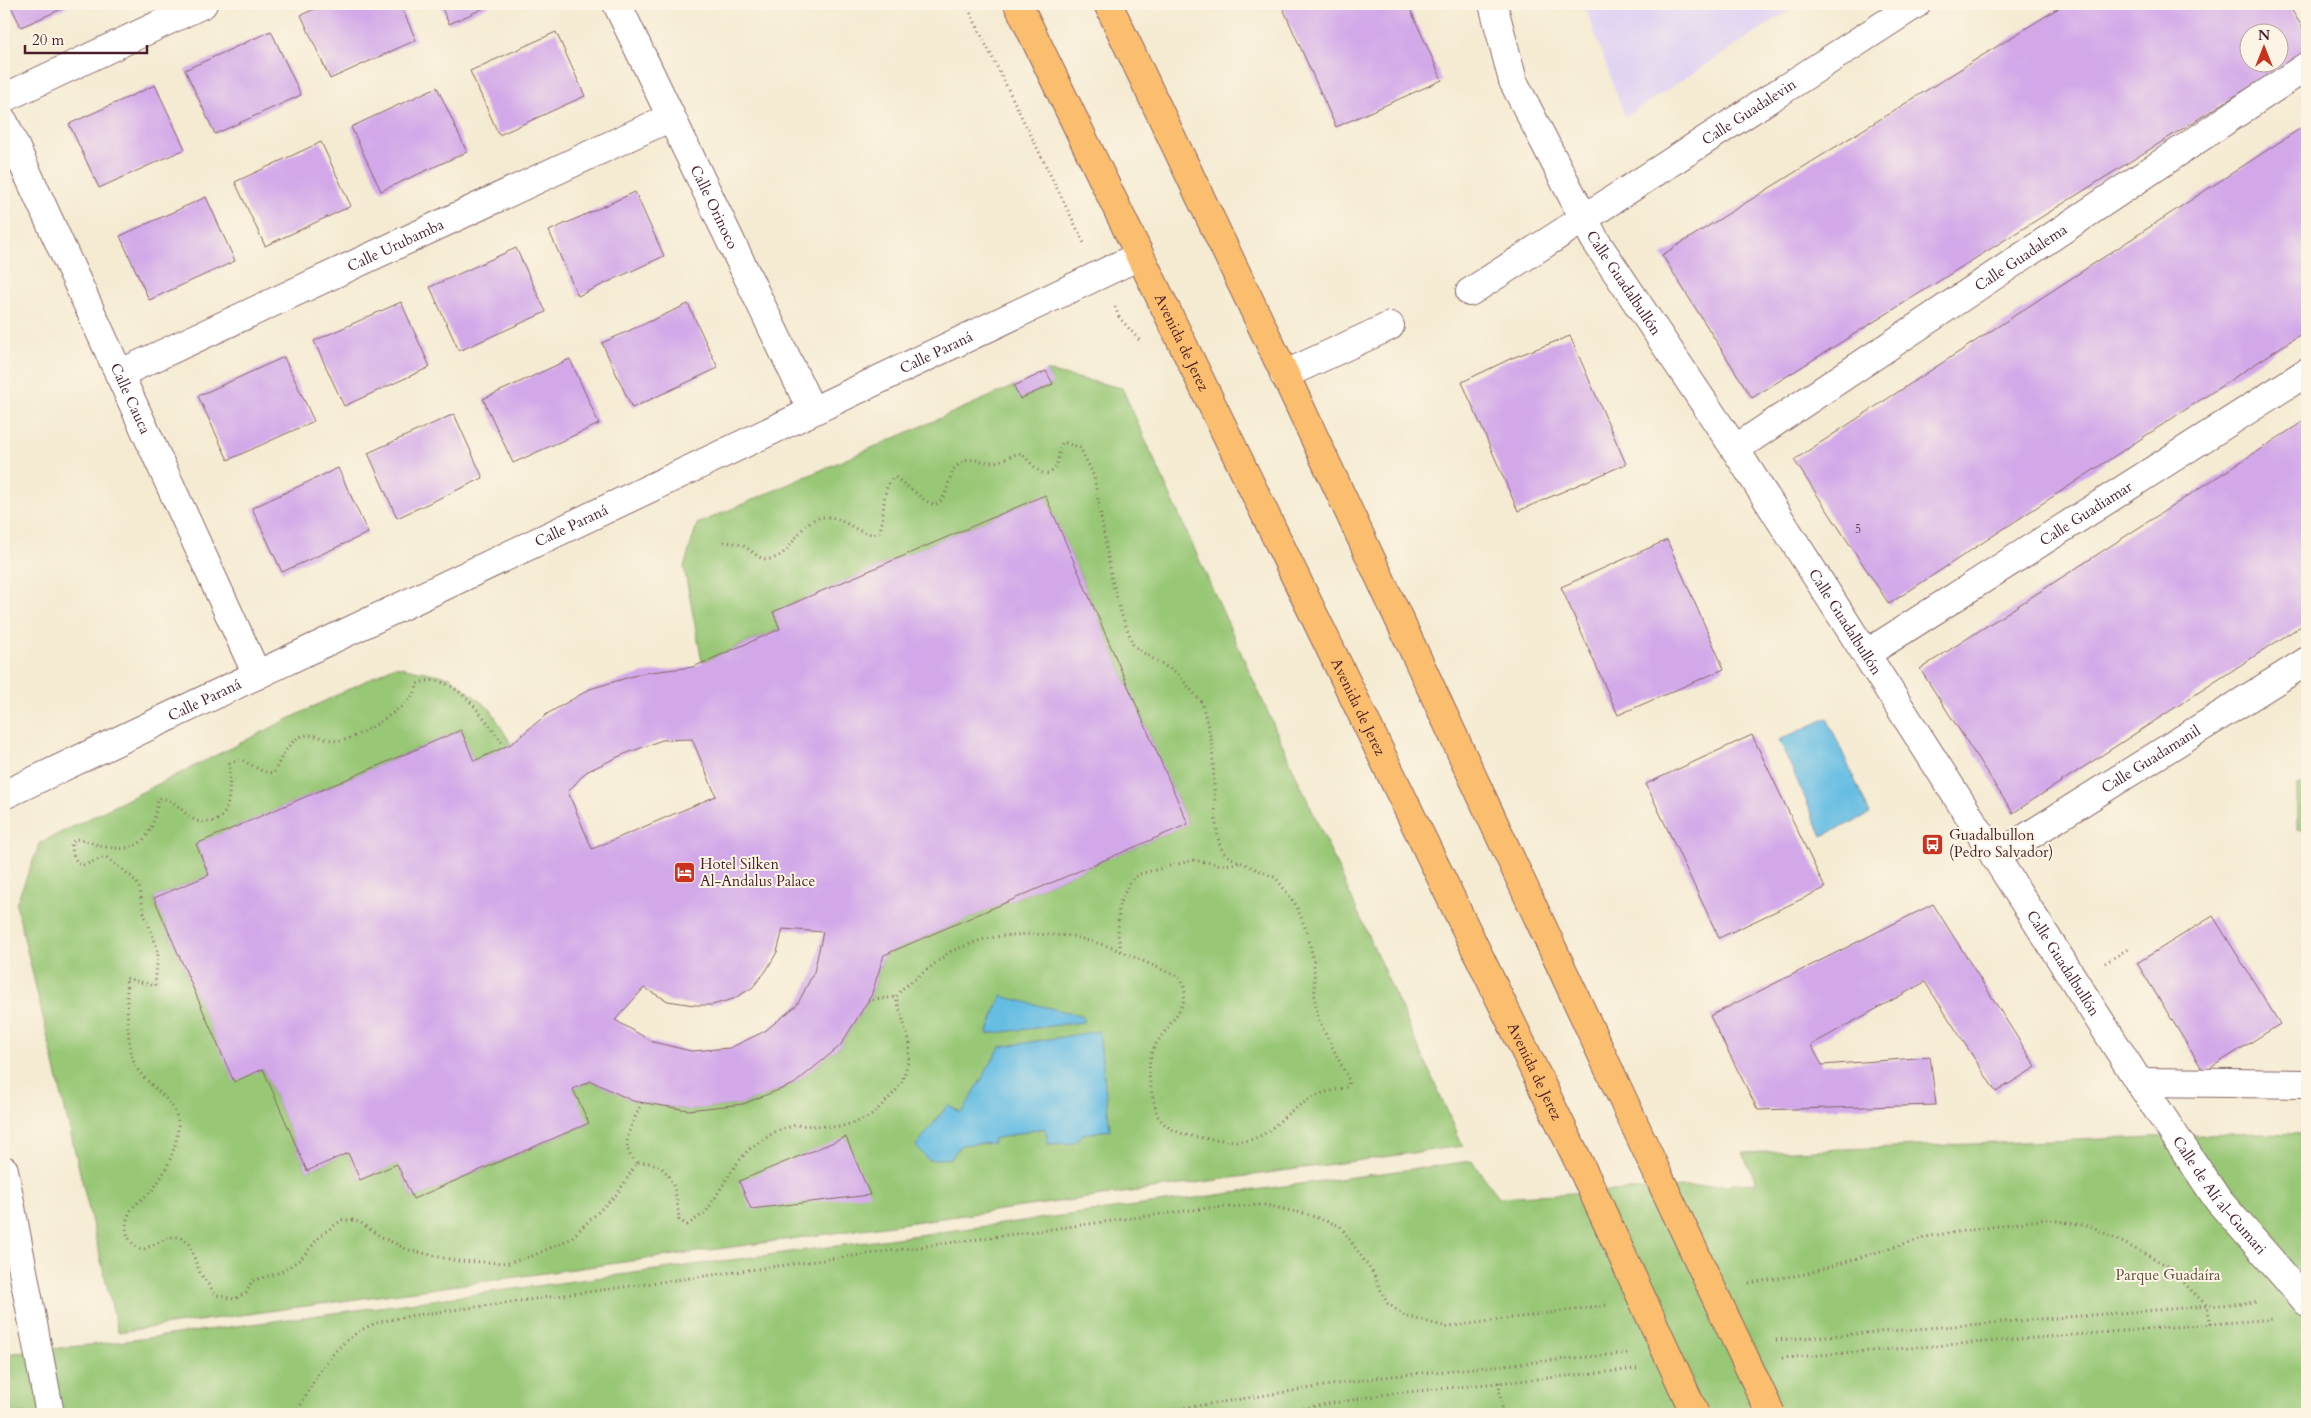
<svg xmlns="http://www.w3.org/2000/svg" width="2311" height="1418" font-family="Cardo,serif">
	<rect width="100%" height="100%" fill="#fcf5e5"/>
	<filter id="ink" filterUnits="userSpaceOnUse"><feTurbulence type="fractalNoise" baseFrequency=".02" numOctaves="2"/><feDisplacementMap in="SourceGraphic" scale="10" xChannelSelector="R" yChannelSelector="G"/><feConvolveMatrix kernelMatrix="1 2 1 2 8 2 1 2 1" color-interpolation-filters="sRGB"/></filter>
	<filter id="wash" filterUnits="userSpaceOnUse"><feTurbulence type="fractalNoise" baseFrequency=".0096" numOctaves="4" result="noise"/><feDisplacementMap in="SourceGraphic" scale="20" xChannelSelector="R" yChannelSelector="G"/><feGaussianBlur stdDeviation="1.12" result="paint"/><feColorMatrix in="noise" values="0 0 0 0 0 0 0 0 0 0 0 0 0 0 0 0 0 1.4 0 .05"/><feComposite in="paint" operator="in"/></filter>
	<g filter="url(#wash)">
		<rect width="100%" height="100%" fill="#f5ebd3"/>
		<path fill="#e1d4f3" d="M1584,4H1800L1625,117Z"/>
		<g fill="#98c776" stroke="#717350">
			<path d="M1046,371L1122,388L1463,1146L118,1332L16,904L40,843L395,666L450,677L491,710L511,744L474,761L461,730L196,844L209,875L154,898L234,1081L263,1069L307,1171L348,1153L360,1180L397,1164L413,1199L588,1124L573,1089L591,1081L633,1101L688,1110L743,1104L794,1084L840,1046L871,996L884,955L1188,824L1045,495L773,612L780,629L702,662L684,567L697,524L1014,386L1021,399L1052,385Z"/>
			<rect x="2297" y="785" width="10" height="45"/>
			<path d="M2255,1133L2307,1134V1414H4V1354L117,1342L1472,1161L1499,1197L1757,1183L1742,1153Z"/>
		</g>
		<g fill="#66bde3" stroke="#586e87">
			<path d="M1827,718L1870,814L1822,836L1779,740Z"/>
			<path d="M1001,996L1083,1016V1022L987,1034Z"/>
			<path d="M1099,1031L1110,1130L1083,1134L1074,1143L1048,1144L1045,1128L993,1139V1143L961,1145L951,1158L928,1160L916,1146L948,1105L962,1113L1000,1047Z"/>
		</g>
		<g id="blocks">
			<g fill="#d2a8e9" fill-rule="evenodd">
				<path d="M10,4H73L21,27Z"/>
				<path d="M326,4H400L416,40L330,79L301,15Z"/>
				<path d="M440,4H493L449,24Z"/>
				<path d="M1281,4H1408L1442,80L1336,127Z"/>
				<path d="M2065,4H2288L2307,35V51L1752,398L1662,255ZM2248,32H2278V62H2248Z"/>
				<path d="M271,31L301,95L215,134L185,70Z"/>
				<path d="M556,32L585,96L499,135L470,71Z"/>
				<path d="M155,85L185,149L99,188L69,124Z"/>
				<path d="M437,87L467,152L381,191L351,127Z"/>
				<path d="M2307,124V330L1889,604L1794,460Z"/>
				<path d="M321,142L351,206L265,246L235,182Z"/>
				<path d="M635,192L664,256L578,296L549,231Z"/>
				<path d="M206,197L235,261L149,300L120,236Z"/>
				<path d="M516,248L546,312L459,351L430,287Z"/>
				<path d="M401,302L430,367L344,406L314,341Z"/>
				<path d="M688,304L718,368L632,408L602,343Z"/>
				<path d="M1570,336L1626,464L1518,511L1462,382L1512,358Z"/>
				<path d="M284,357L314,421L228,460L198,396Z"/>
				<path d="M570,359L599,424L513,463L483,399Z"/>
				<path d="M1046,371L1053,384L1020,399L1014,386Z"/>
				<path d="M454,414L483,478L397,518L368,453Z"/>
				<path d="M2307,419V622L2013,813L1920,669Z"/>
				<path d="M338,468L368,533L282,572L252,508Z"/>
				<path d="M1045,495L1188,824L884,955L871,996L840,1046L794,1084L743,1104L688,1110L633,1101L591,1081L573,1089L589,1123L413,1199L397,1164L360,1180L348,1153L307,1171L263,1069L234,1082L154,898L209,875L196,844L461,730L474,761L511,744L547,714L590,689L643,673L693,667L780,629L773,612ZM692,739L716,796L592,849L568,792L586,772L622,755L662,740ZM783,929L823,932L814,972L797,1005L765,1031L730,1048L691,1051L653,1042L615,1020L644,988L668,1001L694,1005H712L733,999L752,988L766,971L777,952Z"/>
				<path d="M1667,540L1724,669L1618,715L1561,587Z"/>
				<path d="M1752,735L1825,888L1719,938L1646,784Z"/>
				<path d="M1933,904L2036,1067L1996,1092L1925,982L1811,1045L1822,1065L1930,1057L1936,1105L1758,1110L1710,1016Z"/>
				<path d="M2213,916L2280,1024L2204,1072L2137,963Z"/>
				<path d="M846,1137L870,1195L751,1209L739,1181Z"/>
			</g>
		</g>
	</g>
	<g filter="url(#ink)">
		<use href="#blocks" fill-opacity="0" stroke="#866666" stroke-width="1"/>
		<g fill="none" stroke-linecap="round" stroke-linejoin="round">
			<defs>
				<g id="street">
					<path id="s1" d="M617,4L812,411"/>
					<path id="s2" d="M1493,4L1513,81L1595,240L1735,449L2139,1082L2218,1200L2307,1302"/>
					<path d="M4,98L203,4"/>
					<path id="s3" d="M4,122L257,675"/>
					<path id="s4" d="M1470,292L1916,4"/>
					<path id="s5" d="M119,374L671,117"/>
					<path d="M1284,375L1390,326"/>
					<path id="s6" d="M1735,449L2307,66"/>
					<path id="s7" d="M1866,654L2307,372"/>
					<path id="s8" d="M4,795L1139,256"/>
					<path id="s9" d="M1995,857L2307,661"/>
					<path d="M2139,1082L2307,1084"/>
					<path d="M4,1170L50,1414"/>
				</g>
				<g id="primary">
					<path id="s10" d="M1018,4L1587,1179"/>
					<path d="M1108,4L1288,381L1659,1177"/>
				</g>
			</defs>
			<use href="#street" stroke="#866666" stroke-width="30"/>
			<use href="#primary" stroke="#866666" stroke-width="30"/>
			<g stroke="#866666" stroke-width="3" stroke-dasharray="1 4" stroke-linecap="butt">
				<path d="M966,4L1084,243"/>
				<path d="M1115,307L1119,317L1139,340"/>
				<path d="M502,742C483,718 453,667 417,684C417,687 416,691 414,694C404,708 356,740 339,741C326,741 311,730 298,738C286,745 279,762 274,773L264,772L240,759L230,763C228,783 235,822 208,822C203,822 197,822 193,819C180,811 178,801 161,798L158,800C153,832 145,854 106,847C95,845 86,840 75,839L71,845C78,876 84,863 106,857L133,878L139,886L144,914L156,944L158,954L155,986L126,978C128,999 126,1047 135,1065C146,1087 181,1100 178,1129C176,1150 166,1171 154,1188C148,1196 137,1201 132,1209C121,1224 126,1243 142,1250L170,1237H180L189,1243L200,1273L216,1295L234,1299L246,1293L252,1281L281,1272L301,1259L321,1235L342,1220H353L361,1223L381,1237L409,1250L458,1261L508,1263L532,1256L570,1239L617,1194L637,1163C672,1158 677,1192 679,1220L687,1225L706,1212L735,1166L748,1150L776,1131L796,1125L839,1127L860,1121L872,1115L891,1096L901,1085L908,1062L910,1044L896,997L902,989L951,951L981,940L1001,936L1032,934L1072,936L1111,947L1179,977C1201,1005 1153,1033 1150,1060C1148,1073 1150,1086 1153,1098C1155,1104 1155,1110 1158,1116C1168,1134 1194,1137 1212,1139C1226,1140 1240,1143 1253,1139C1270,1134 1281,1117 1296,1108C1304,1102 1317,1095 1326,1092C1334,1090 1340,1090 1348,1086L1349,1080L1319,1021L1315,1002L1314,962L1307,932L1296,905L1276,878L1231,858L1223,852L1219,843L1216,824L1212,743L1202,703L1177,673L1140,651L1133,644L1121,613L1112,580L1094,477C1090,466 1084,458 1081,448L1063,442C1056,451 1061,465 1051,472C1040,480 1029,457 1019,453C1010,456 1003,461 994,462C980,463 973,455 960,464C945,473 951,500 934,505L926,501L895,477C880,484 886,520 879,533C858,538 847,517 826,517C797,517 795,556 770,559C759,560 755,553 747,548C740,543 732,543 724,542"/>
				<path d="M1121,951L1118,934L1119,905L1129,883L1139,874L1193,860L1224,865L1239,863"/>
				<path d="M2105,963L2128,949"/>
				<path d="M868,1000L896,997"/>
				<path d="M637,1163C616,1146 634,1122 642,1102"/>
				<path d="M1749,1283L1806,1274L1930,1236L2046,1219L2093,1227L2166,1265L2207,1306L2211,1324"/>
				<path d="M1776,1340L2258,1302"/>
				<path d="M1782,1358L2275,1319"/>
				<path d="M1499,1382L1502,1414"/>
				<path d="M296,1414C316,1377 331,1344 371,1325C383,1320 397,1319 409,1316L1207,1208L1265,1205L1306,1214L1340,1226L1373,1273L1387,1303L1405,1316L1447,1327L1607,1305"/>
				<path d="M1145,1414L1382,1377L1628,1353"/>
				<path d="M1269,1414L1387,1394L1637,1369"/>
			</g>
			<use href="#street" stroke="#fff" stroke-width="28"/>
			<use href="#primary" stroke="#fbbd6e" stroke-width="28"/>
			<defs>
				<g id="primary-bridge">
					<path d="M1659,1177L1771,1414"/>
					<path d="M1587,1179L1695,1414"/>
				</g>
			</defs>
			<use href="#primary-bridge" stroke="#866666" stroke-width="30" stroke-linecap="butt"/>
			<use href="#primary-bridge" stroke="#fbbd6e" stroke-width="28"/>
		</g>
	</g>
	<defs>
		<symbol id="bus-square" viewBox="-11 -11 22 22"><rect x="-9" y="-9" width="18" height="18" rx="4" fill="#c8321e" stroke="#fcf5e5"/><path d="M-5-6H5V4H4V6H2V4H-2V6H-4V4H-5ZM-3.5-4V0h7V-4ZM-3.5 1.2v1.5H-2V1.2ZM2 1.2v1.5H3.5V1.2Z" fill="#fff"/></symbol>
		<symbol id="hotel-square" viewBox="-11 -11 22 22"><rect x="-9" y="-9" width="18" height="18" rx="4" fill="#c8321e" stroke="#fcf5e5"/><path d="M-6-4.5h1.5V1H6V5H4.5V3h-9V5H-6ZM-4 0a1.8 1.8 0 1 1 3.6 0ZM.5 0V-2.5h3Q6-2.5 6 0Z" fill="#fff"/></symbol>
	</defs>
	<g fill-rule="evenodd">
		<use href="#bus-square" x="1920" y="832" width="25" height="25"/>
		<use href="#hotel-square" x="672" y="860" width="25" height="25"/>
	</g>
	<g text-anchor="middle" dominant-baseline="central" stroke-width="4" stroke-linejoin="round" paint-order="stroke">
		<g font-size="12" fill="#6c415a">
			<text x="1858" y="529">5</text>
		</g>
		<g font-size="15" fill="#4a1f2b" stroke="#fcf5e5">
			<text stroke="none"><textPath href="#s4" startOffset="332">Calle Guadalevin</textPath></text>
			<text stroke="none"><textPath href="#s1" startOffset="225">Calle Orinoco</textPath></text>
			<text stroke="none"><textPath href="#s5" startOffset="305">Calle Urubamba</textPath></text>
			<text stroke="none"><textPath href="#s6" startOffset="344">Calle Guadalema</textPath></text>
			<text stroke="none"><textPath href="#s2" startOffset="310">Calle Guadalbullón</textPath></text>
			<text stroke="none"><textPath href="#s10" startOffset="376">Avenida de Jerez</textPath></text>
			<text stroke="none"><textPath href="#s8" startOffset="1032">Calle Paraná</textPath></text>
			<text stroke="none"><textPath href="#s3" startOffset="304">Calle Cauca</textPath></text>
			<text stroke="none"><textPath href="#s7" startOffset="261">Calle Guadiamar</textPath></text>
			<text stroke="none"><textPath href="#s8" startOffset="628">Calle Paraná</textPath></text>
			<text stroke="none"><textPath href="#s2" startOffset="715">Calle Guadalbullón</textPath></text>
			<text stroke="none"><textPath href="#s8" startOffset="222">Calle Paraná</textPath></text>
			<text stroke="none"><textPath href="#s10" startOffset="781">Avenida de Jerez</textPath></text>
			<text stroke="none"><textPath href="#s9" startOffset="184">Calle Guadamanil</textPath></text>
			<text stroke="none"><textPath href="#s2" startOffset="1120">Calle Guadalbullón</textPath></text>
			<text stroke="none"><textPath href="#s10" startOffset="1186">Avenida de Jerez</textPath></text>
			<text stroke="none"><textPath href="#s2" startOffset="1400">Calle de Alí al-Gumari</textPath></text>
		</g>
		<g font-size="15" fill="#4a1f2b" stroke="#fcf5e5" text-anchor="start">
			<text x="1949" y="835">Guadalbullon<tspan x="1949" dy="17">(Pedro Salvador)</tspan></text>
			<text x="700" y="864">Hotel Silken<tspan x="700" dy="17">Al-Andalus Palace</tspan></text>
		</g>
		<g font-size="15" fill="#615142" stroke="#fcf5e5">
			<text x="2168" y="1275">Parque Guadaíra</text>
		</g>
	</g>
	<rect width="2311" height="1418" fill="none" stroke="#fcf5e5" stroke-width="20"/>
	<g transform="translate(2264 48)"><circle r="24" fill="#fcf5e5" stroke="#b59f9b"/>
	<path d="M0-4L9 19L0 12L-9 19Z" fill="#c8321e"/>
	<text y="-8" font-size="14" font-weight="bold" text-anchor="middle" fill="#4a1f2b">N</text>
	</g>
	<path d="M25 45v8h122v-8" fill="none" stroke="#4a1f2b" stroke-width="2.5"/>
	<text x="32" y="45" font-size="15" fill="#4a1f2b" stroke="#fcf5e5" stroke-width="4" paint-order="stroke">20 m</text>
</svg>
